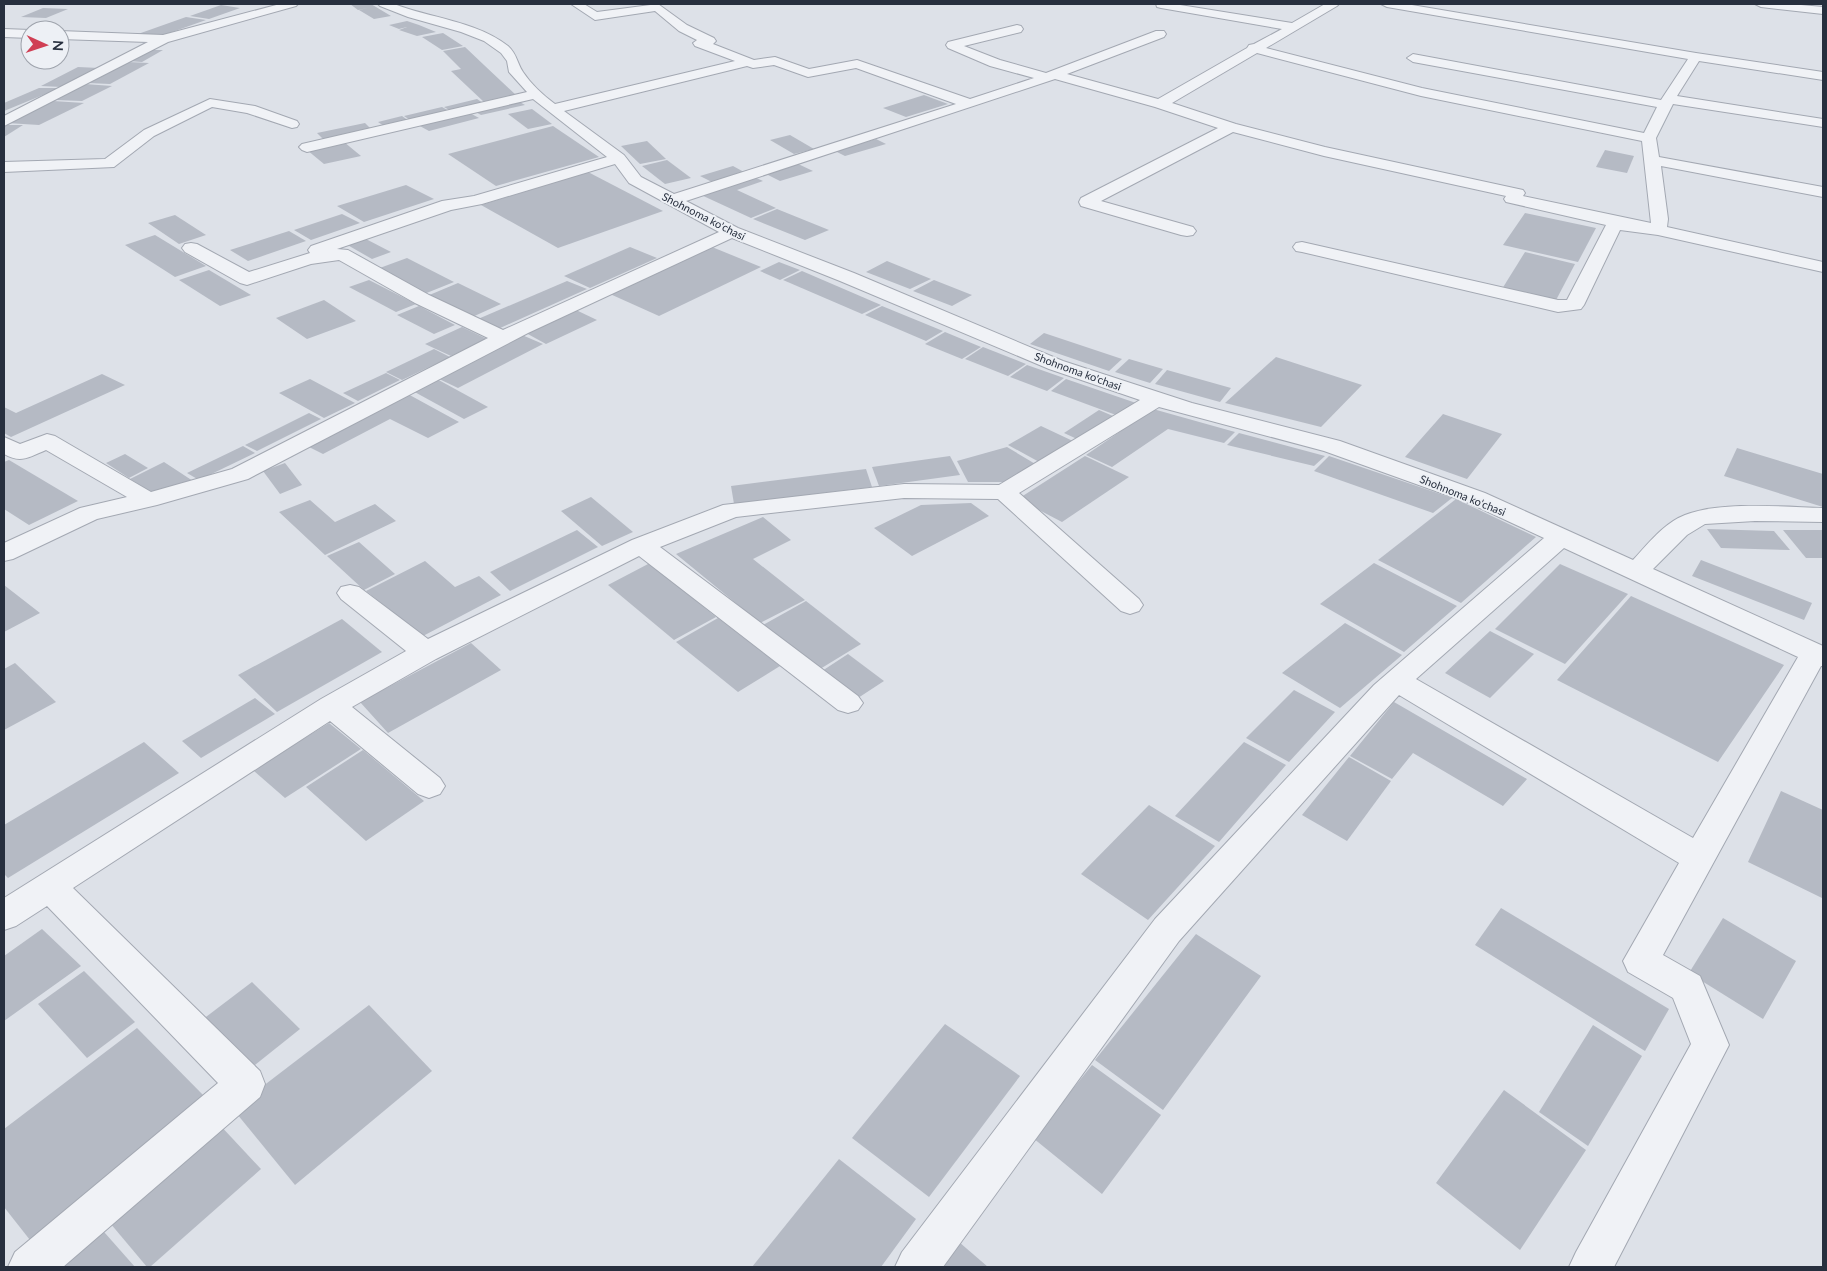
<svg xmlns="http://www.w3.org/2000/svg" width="1827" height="1271" font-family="Lato,sans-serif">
	<rect width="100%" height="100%" fill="#dde1e8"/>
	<g fill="#b5bac4">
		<path d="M350,4H371L391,16L374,19L359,10L368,8L358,10Z"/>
		<path d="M221,5L240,8L209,19L190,16Z"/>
		<path d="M43,8L68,9L46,18L21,17Z"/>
		<path d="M186,17L206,20L158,37L138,34Z"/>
		<path d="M407,21L419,25L436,32L417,36L399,30L407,27L399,29L389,25Z"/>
		<path d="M443,33L463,46L442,50L422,37Z"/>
		<path d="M465,47L484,65L517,96L485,103L451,71L461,69L443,51Z"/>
		<path d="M150,50H163L142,62L128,61Z"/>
		<path d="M127,62L149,63L110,84L88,83Z"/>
		<path d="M78,67L99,68L62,87L41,86Z"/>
		<path d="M85,84L112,86L82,101L55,100Z"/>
		<path d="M39,88H60L4,111V103Z"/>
		<path d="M924,95L948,104L906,117L883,108Z"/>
		<path d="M477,99L483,103L451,111L444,107Z"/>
		<path d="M53,101L84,103L39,125L7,123Z"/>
		<path d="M518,101L525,105L481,115L474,111Z"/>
		<path d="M442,107L449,111L410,120L404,116Z"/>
		<path d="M532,109L552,124L528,129L508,114Z"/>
		<path d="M468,112L479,118L429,131L418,125Z"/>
		<path d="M402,116L409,121L384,126L378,122Z"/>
		<path d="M365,123L372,130L324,140L317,133Z"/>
		<path d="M4,125H23L4,137Z"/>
		<path d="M553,126L599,157L496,186L448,154Z"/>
		<path d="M790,135L814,149L794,154L770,140Z"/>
		<path d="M876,139L886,144L845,156L835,151Z"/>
		<path d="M647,141L666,159L640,164L621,146Z"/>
		<path d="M344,142L361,156L324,164L307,150Z"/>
		<path d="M1605,150L1634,156L1627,173L1596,167Z"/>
		<path d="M667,160L691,178L665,184L642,166Z"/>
		<path d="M796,163L813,171L780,181L764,173Z"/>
		<path d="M733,166L744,172L712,182L700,176Z"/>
		<path d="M588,172L663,211L558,248L481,205Z"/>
		<path d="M752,176L763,181L737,190L776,208L751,218L699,194Z"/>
		<path d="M406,185L434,199L364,222L337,206Z"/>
		<path d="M777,209L829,230L805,240L753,219Z"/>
		<path d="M1525,213L1596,228L1578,262L1503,245Z"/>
		<path d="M342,214L360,223L311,240L294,230Z"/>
		<path d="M175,215L206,235L179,244L148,223Z"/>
		<path d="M289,231L306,241L248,261L230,250Z"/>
		<path d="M155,235L206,266L175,277L125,245Z"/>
		<path d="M362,237L391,252L372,259L344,243Z"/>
		<path d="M630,247L657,258L590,288L564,276Z"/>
		<path d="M712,247L761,267L659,316L610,294Z"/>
		<path d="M1525,252L1575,264L1555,302L1502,289Z"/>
		<path d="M407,258L454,282L424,294L377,269Z"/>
		<path d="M887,261L931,279L910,289L866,272Z"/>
		<path d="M779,262L800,270L780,280L760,271Z"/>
		<path d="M209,270L251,295L220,306L179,280Z"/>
		<path d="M802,271L881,305L862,314L783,280Z"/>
		<path d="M369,280L416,304L396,312L349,287Z"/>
		<path d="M934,280L972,295L952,306L913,291Z"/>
		<path d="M567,281L587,289L498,329L478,319Z"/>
		<path d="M458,283L501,304L470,318L427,296Z"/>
		<path d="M324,300L356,321L307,339L276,318Z"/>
		<path d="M419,306L455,325L434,334L397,315Z"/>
		<path d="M882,306L943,331L926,341L865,315Z"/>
		<path d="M576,310L597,320L546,344L526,333Z"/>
		<path d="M462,327L487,339L451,356L425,344Z"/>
		<path d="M945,332L981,347L962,359L925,344Z"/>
		<path d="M1044,333L1122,359L1109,371L1030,344Z"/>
		<path d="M522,335L543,344L458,388L437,378Z"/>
		<path d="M983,347L1026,364L1008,376L965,359Z"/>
		<path d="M434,349L450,357L402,380L386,372Z"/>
		<path d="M1276,357L1362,385L1321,427L1225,403Z"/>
		<path d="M1129,359L1163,369L1150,383L1115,372Z"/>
		<path d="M1027,365L1064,378L1047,391L1010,377Z"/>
		<path d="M1167,370L1231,388L1220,402L1155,384Z"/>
		<path d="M386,373L400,380L358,401L343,393Z"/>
		<path d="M102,374L125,385L11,437L4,433V407L16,413Z"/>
		<path d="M435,378L488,407L464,419L411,390Z"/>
		<path d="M310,379L355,403L324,418L279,393Z"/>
		<path d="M1066,379L1136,403L1116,415L1051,391Z"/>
		<path d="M406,393L459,422L428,438L390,419L323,454L305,445Z"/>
		<path d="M1153,409L1235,432L1224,443L1168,429L1112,467L1086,455Z"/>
		<path d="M1099,410L1113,416L1077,439L1064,433Z"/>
		<path d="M309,413L321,419L257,451L245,445Z"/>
		<path d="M1443,414L1502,434L1467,479L1405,457Z"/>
		<path d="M1041,426L1075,442L1041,463L1008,445Z"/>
		<path d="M1239,433L1325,456L1314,466L1227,445Z"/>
		<path d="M243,446L255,453L199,480L187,473Z"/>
		<path d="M1007,447L1037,465L1008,482H968L957,461Z"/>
		<path d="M1737,448L1823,474V507L1724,476Z"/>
		<path d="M125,454L148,468L129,478L106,463Z"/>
		<path d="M950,456L960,475L879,486L872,467Z"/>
		<path d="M1085,456L1129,477L1062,522L1018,499Z"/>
		<path d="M1329,456L1452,498L1433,513L1314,471Z"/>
		<path d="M9,460L78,501L29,525L4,509V462Z"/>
		<path d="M164,462L193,481L151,492L130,479Z"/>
		<path d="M285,463L302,485L280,494L263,471Z"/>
		<path d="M866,469L872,487L734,504L731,486Z"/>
		<path d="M591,497L633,532L602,546L561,511Z"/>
		<path d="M1456,499L1536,537L1461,603L1378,560Z"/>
		<path d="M310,500L335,522L375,504L396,521L325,555L279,512Z"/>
		<path d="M971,503L989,516L912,556L874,528L921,505Z"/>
		<path d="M763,517L791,540L753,559L805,600L760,623L676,554Z"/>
		<path d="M1707,529L1774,531L1790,550L1721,548Z"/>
		<path d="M577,530L598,547L510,591L490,572Z"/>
		<path d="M1783,530H1823V558H1806Z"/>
		<path d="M359,542L395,574L364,590L327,556Z"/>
		<path d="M1701,560L1812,603L1804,620L1692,576Z"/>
		<path d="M425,561L455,587L479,576L501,595L423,636L366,591Z"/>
		<path d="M650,563L716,617L674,640L608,585Z"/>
		<path d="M1374,563L1457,606L1404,652L1320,604Z"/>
		<path d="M1560,564L1628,594L1565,664L1495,629Z"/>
		<path d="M4,585L40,613L4,632Z"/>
		<path d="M1631,596L1784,665L1718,762L1557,680Z"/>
		<path d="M806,601L861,644L820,669L763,625Z"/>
		<path d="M718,618L780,666L738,692L676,642Z"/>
		<path d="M342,619L382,652L277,712L238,675Z"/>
		<path d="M1345,623L1402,655L1340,708L1282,673Z"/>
		<path d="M1490,631L1534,654L1490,698L1445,673Z"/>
		<path d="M471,643L501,670L388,733L360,702Z"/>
		<path d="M848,654L884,681L858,698L822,671Z"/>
		<path d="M15,663L56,702L4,730V669Z"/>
		<path d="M1294,690L1335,712L1289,762L1246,738Z"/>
		<path d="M255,698L275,714L201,758L182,741Z"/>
		<path d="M1394,702L1527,779L1503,806L1413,753L1392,779L1350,756Z"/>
		<path d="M329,723L361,749L285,798L253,770Z"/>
		<path d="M144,742L179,773L8,878L4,874V825Z"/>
		<path d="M1244,742L1286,765L1219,842L1175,816Z"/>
		<path d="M363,750L424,801L366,841L306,787Z"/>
		<path d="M1349,757L1391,781L1347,841L1302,815Z"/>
		<path d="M1781,791L1823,810L1822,898L1748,862Z"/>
		<path d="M1149,805L1215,846L1148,920L1081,874Z"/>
		<path d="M1501,908L1669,1009L1645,1051L1475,945Z"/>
		<path d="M1723,918L1796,961L1763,1019L1689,973Z"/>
		<path d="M42,929L81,966L4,1021V956Z"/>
		<path d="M1196,934L1261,976L1163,1110L1095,1060Z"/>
		<path d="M84,971L135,1022L87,1058L38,1004Z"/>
		<path d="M252,982L300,1029L246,1072L198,1023Z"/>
		<path d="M369,1005L432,1071L295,1185L233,1109Z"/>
		<path d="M945,1024L1020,1076L929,1197L852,1138Z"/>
		<path d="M1593,1025L1642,1056L1588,1146L1539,1112Z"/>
		<path d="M137,1028L205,1097L30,1240L4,1207V1129Z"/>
		<path d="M1092,1065L1161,1115L1102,1194L1033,1138Z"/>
		<path d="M1504,1090L1586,1150L1520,1250L1436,1183Z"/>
		<path d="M218,1123L261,1169L150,1267H147L105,1217Z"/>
		<path d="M839,1159L916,1219L881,1267H752Z"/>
		<path d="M97,1224L135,1267H46Z"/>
		<path d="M959,1242L988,1267H939Z"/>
	</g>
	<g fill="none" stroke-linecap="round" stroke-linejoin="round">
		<defs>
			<g id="minor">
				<path d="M280,4H298L296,6L168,42L4,126V116L148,42L60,39V31L163,35Z"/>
				<path d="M378,4H394C430,18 476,21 508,46C517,54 517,63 523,72C531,84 544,96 555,104L735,61L695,46L693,43L697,40L679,31L655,11L595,20L571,4H584L597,12L658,4L687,25L714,38L716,41L713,44L754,60L775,57L809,69L857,60L970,99L1034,78L990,66L948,48L946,45L948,42L1017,25L1021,26L1023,29L1021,32L964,46L1000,60L1046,73L1156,31H1164L1166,34L1164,37L1067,74L1158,99L1247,48L1249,45L1254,44L1282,29L1161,8L1157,7L1156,4H1174L1292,23L1325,4H1339L1337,6L1266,48L1422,88L1644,133L1657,107L1413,62L1407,58L1413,54L1661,100L1688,59L1387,7L1381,4H1406L1696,53L1823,72V80L1699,61L1677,96L1823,119V127L1673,104L1656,138L1659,157L1823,187V197L1661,166L1668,219L1667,227L1823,262V272L1658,235L1620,230L1584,305L1581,309L1558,312L1302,252L1296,251L1293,247L1296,243L1302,242L1558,300H1567L1606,225L1506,202L1504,199L1506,196L1324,156L1233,132L1101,201L1193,227L1196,231L1193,235L1187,236L1181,235L1081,206L1079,202L1081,198L1218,128L1155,107L1055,79L686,201L738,228L854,273L1063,361L1192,403L1340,441L1485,493L1633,560C1648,544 1664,523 1685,515C1720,501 1785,507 1823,508V522L1755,521L1705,524L1687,535L1653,569L1823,646V666H1821L1663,955L1700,976L1729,1045L1614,1267H1569L1576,1252L1691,1044L1673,998L1628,972L1623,961L1679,863L1399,695L1179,941L943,1267H895L902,1252L1155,919L1374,685L1544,538L1469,503L1324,451L1159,407L1019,493L1139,599L1143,605L1139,611L1130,614L1121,611L998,499L904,498L736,517L660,547L858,696L863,703L858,710L848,713L838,710L639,556L436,659L352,707L440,778L445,786L440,794L429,798L418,794L330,721L73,888L260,1071L265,1084L260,1097L63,1267H8L15,1252L218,1083L47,906L16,926L4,930V898L321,699L406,651L341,599L337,593L341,587L350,585L359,587L428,639L632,540L723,505L904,484L999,485L1140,400L1049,369L840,281L732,238L528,333L248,479L157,505L97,519L13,559L4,561V543L80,508L127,497L46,450C29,457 21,464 4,454V437L20,444L47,434L55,436L151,492L232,469L488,338L415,303L339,260L311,264L247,285L240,283L185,252L182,248L185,244L191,243L197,244L249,272L310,253L308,250L311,246L442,201L474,196L607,157L533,99L307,152L302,150L299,147L302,144L527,92L509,72L507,61L501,53L484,41L461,32L408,17L380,6ZM1257,53L1421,96L1642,141L1651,223L1523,196L1525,193L1523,190L1325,147L1236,124L1172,103ZM774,65L808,77L856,68L956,104L674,194L641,177L624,155L564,111L747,66L753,68ZM615,164L629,183L719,232L503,330L429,295L348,250L337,249L451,210L482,204ZM1564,548L1798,657L1693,838L1416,679Z"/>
				<path d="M1755,4H1790L1823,7V14L1761,7Z"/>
				<path d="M4,29L30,30V38L4,37Z"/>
				<path d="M210,99L255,106L297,121L299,124L297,127L292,128L247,113L212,107L154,136L114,167L4,172V162L105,159L144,130Z"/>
			</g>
		</defs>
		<use href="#minor" stroke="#a3a8b2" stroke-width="2"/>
		<use href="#minor" fill="#f0f2f6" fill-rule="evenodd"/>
	</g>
	<g text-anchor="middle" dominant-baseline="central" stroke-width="4" stroke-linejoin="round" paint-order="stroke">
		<g font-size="11" fill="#272f3e" stroke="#edf0f5">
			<text transform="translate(704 216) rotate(27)">Shohnoma ko'chasi</text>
			<text transform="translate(1078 371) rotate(20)">Shohnoma ko'chasi</text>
			<text transform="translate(1463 495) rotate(22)">Shohnoma ko'chasi</text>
		</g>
	</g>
	<rect width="1827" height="1271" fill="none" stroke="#272f3e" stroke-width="10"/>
	<g transform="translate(45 45) rotate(93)"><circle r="24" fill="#edf0f5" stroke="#9ea3ac"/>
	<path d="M0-4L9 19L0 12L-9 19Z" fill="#d03f54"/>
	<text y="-8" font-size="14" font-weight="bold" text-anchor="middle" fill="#272f3e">N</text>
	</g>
</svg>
